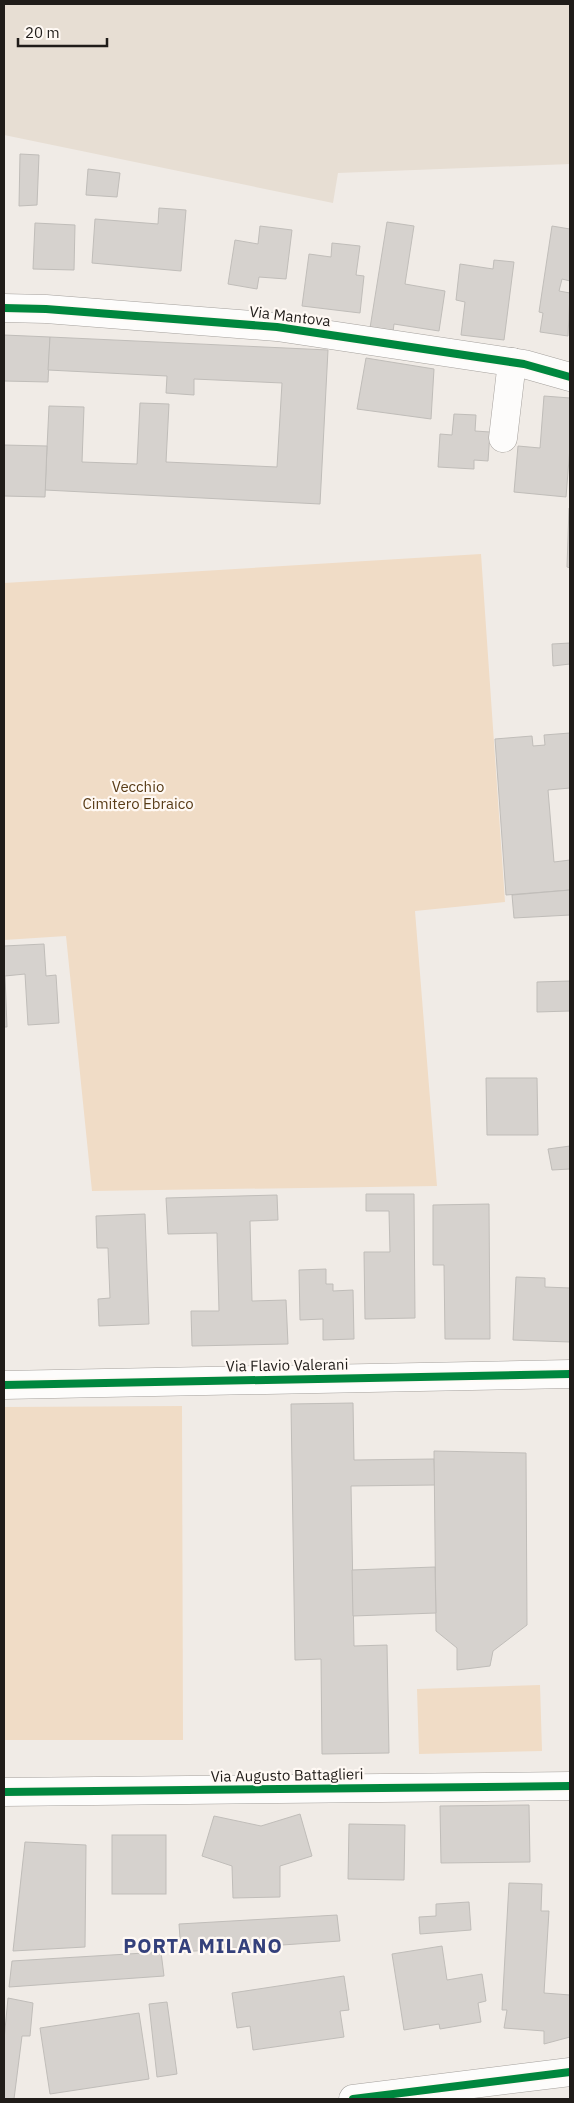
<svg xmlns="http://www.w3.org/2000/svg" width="574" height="2103" font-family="'IBM Plex Sans',sans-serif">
	<rect width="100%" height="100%" fill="#f0ebe6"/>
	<path fill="#e7ded3" d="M4,4H570V164L338,173L333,203L4,135Z"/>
	<g fill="#f0dcc6">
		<path d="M481,554L505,902L415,911L437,1186L92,1191L66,936L4,940V583Z"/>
		<path d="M182,1406L183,1740H4V1407Z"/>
		<path d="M540,1685L542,1751L419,1754L417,1689Z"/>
	</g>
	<g fill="#d6d2ce" stroke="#c0bdb9">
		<path d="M20,154L39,155L37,205L19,206Z"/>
		<path d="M88,169L120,173L117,197L86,195Z"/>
		<path d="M159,208L186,210L181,271L92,263L95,219L158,224Z"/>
		<path d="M387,222L414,226L405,284L445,291L439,331L394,324L393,332L370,328Z"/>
		<path d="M35,223L75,225L74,270L33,269Z"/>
		<path d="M260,226L292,230L286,279L259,277L257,289L228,284L235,240L258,244Z"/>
		<path d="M552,226L570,229V281L562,279L559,291L570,293L568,336L540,332L543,313L539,312Z"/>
		<path d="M332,243L360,246L356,275L364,276L360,313L302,306L309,254L331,257Z"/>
		<path d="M494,260L514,262L504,340L461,335L465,302L456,300L460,264L493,269Z"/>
		<path d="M4,335L50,337L48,382L4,381Z"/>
		<path d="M50,337L328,350L320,504L45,490L49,406L84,407L82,462L137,464L140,403L169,404L166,462L277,467L282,383L194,379V395L166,393L167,376L48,370Z"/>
		<path d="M366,358L434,369L431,419L357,409Z"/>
		<path d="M544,396L570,398V447L566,497L514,492L518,446L540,448Z"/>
		<path d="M454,414L476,415L475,431L490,432L488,461L474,460V469L438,467L440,434L452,435Z"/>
		<path d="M4,445L47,446L45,497L4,496Z"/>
		<path d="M569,508L570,509V568L567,567Z"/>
		<path d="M570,643V664L553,666L552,644Z"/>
		<path d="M570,733V788L548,790L554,862L570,860V890L506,895L495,739L532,736L533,746L545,745L544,735Z"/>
		<path d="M570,890V915L514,918L512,895Z"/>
		<path d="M44,944L46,976L56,975L59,1023L28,1025L25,974L5,976L7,1027H4V946Z"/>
		<path d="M570,981V1011L537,1012V982Z"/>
		<path d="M486,1078H537L538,1135H487Z"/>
		<path d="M570,1146V1169L552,1170L548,1149Z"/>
		<path d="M366,1194H414L415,1318L365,1319L364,1252H390L389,1211H366Z"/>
		<path d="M277,1195L278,1220L250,1221L252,1301L286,1300L288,1344L192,1346L191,1311H219L217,1233L168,1234L166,1198Z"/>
		<path d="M489,1204L490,1339H445L444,1265H433V1205Z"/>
		<path d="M145,1214L149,1324L99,1326L98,1299L110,1298L108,1248H97L96,1216Z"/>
		<path d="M326,1269V1284H333V1291L353,1290L354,1339L323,1340V1319L300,1320L299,1270Z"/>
		<path d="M516,1277L545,1278V1287L570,1288V1342L513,1340Z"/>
		<path d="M353,1403L354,1460L434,1459L435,1485L351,1486L354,1646L387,1645L389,1753L322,1754L321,1659L295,1660L291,1404Z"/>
		<path d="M434,1451L526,1453L527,1625L493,1651L490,1666L457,1670V1648L436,1631Z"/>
		<path d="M435,1567L436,1613L353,1616L352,1570Z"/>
		<path d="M529,1805L530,1862L441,1863L440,1806Z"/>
		<path d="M300,1814L312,1856L280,1866V1897L233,1898L232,1866L202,1856L214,1816L261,1826Z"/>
		<path d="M349,1824L405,1825L404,1880L348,1879Z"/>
		<rect x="112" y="1835" width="54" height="59"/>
		<path d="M25,1842L86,1845L85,1947L13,1951Z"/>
		<path d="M509,1883L542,1884L541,1911H549L544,1993L570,1995V2037L544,2044V2031L504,2028L507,2010H502Z"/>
		<path d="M469,1902L471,1930L420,1934L419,1917L436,1916V1904Z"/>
		<path d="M337,1915L340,1941L181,1952L179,1924Z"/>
		<path d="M442,1946L447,1980L482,1974L486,2001L478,2003L481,2022L440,2029L439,2024L404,2030L392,1954Z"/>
		<path d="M161,1952L164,1976L9,1987L12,1961Z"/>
		<path d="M344,1976L349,2010L340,2011L344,2037L253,2050L250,2026L237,2028L232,1993Z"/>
		<path d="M8,1998L33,2003L30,2036H22L14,2099H4V2040Z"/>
		<path d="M167,2002L177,2074L157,2077L149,2004Z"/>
		<path d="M139,2013L149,2079L50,2094L40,2028Z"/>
	</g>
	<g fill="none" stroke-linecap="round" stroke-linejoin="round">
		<defs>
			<g id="minor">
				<path d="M4,308L46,309L277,327L524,364L570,377"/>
				<path d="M503,438L512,362"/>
				<path d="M4,1385L570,1374"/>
				<path d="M4,1792L570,1786"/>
				<path d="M353,2099L570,2072"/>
			</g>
		</defs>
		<use href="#minor" stroke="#a5a19d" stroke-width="29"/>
		<use href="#minor" stroke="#fdfcfb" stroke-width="28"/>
		<defs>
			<g id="cycleway">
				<path d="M4,308L46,309L277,327L524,364L570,377"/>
				<path d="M4,1385L570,1374"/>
				<path d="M4,1792L570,1786"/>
				<path d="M353,2099L570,2072"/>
			</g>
		</defs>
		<use href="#cycleway" stroke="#fff9f4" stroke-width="11"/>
		<use href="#cycleway" stroke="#00873e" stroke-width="8"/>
	</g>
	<g text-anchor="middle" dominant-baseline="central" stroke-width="4.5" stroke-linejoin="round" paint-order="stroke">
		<g font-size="15" fill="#201c19" stroke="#fff9f4">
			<text transform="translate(290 316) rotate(7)">Via Mantova</text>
			<text transform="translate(287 1365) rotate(-1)">Via Flavio Valerani</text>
			<text transform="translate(287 1775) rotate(-1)">Via Augusto Battaglieri</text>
		</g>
		<g font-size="15" fill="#593c17" stroke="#fff9f4">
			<text x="138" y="786">Vecchio<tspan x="138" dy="17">Cimitero Ebraico</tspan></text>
		</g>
		<g font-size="20" font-weight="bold" letter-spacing="1" fill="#34407b" stroke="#fff9f4">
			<text x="203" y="1945">PORTA MILANO</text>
		</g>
	</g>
	<rect width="574" height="2103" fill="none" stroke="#201c19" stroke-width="10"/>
	<path d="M18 38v8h89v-8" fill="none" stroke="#201c19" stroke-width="2.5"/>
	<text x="25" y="38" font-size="15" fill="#201c19" stroke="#fff9f4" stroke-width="4" paint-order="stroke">20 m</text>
</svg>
